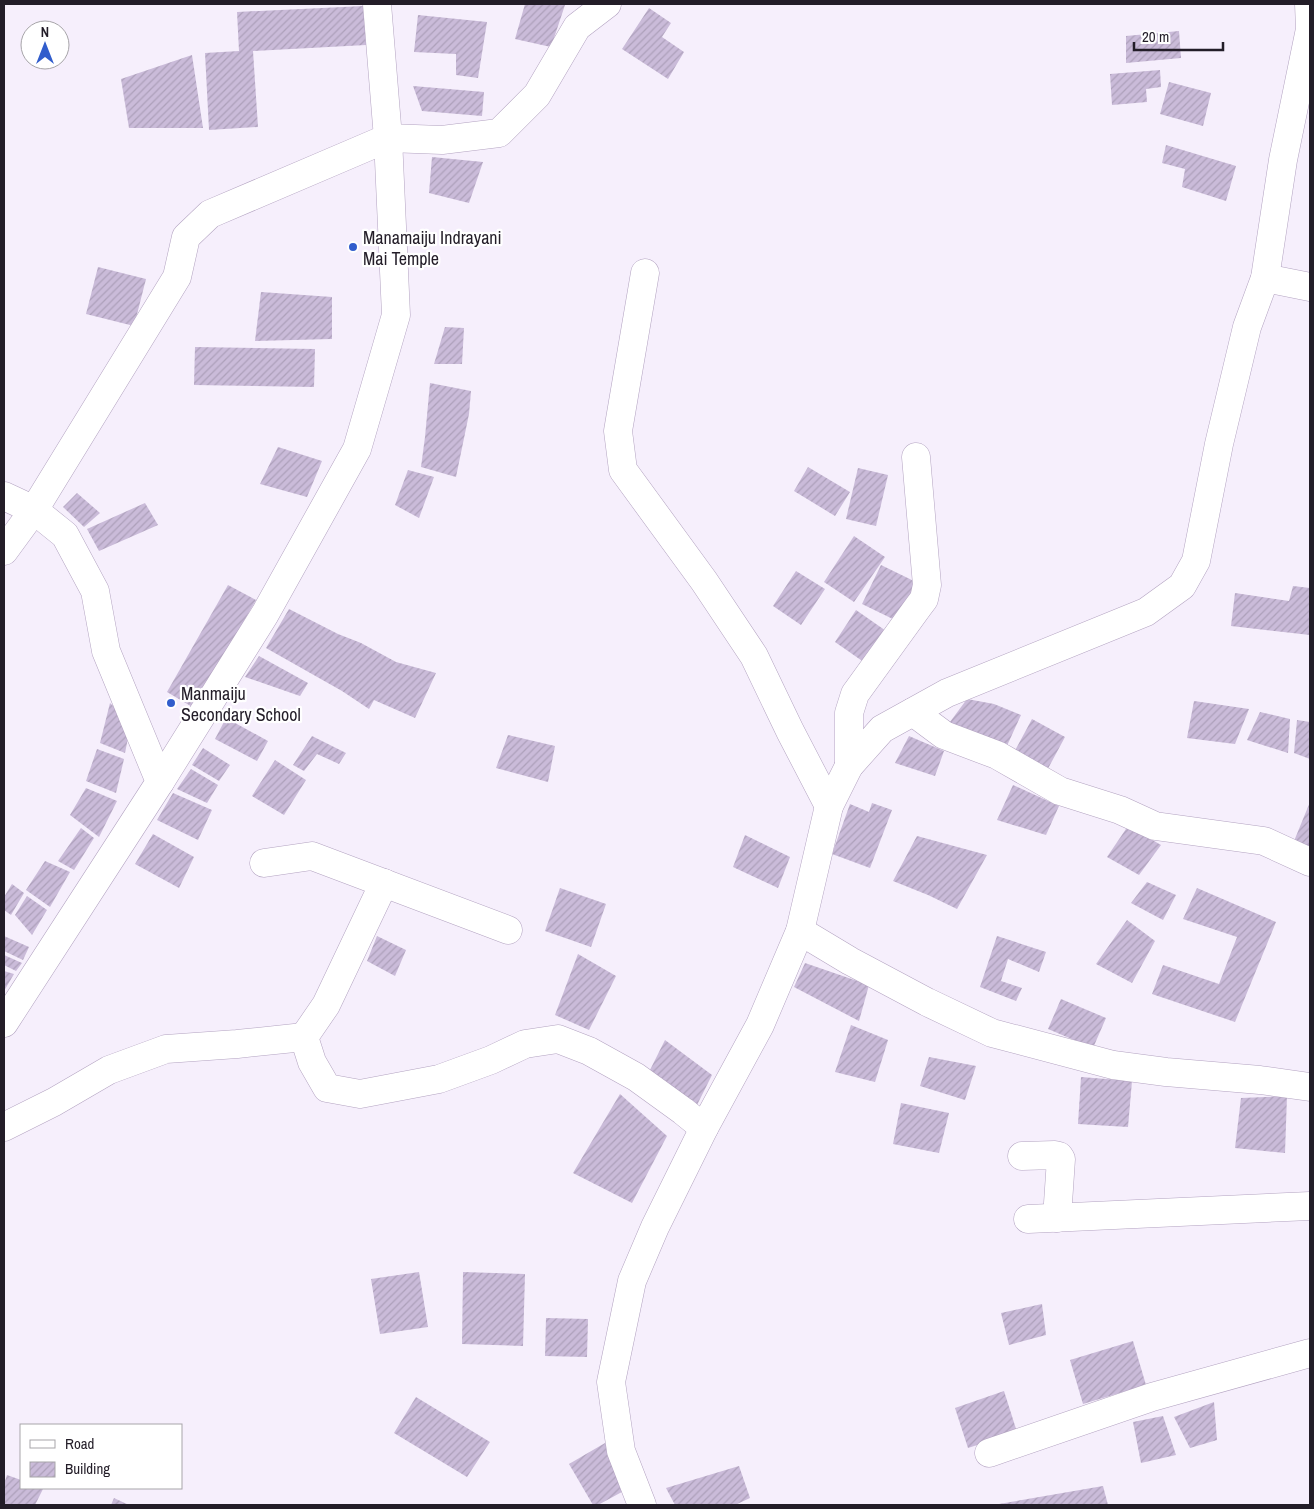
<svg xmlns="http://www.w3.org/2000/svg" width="1314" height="1509" font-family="'Archivo Narrow',sans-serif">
	<defs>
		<pattern id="building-hatch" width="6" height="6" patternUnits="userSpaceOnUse" patternTransform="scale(1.25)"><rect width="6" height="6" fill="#cabbd9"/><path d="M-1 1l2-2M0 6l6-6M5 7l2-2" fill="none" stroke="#ada0ba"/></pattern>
	</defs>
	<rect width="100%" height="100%" fill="#f6effc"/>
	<g fill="url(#building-hatch)">
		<path d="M525,4H559L565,5L551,47L515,39Z"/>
		<path d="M364,6L366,45L253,51L258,127L209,130L205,53L239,51L237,12Z"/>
		<path d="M649,8L671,23L662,37L684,52L668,79L622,49Z"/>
		<path d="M418,15L487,22L478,78L456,75V54L414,52Z"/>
		<path d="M1179,31L1181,58L1126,63V36Z"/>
		<path d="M192,55L203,128H129L121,79Z"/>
		<path d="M1160,70L1161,87L1146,89L1147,102L1112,105L1110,74Z"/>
		<path d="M1169,82L1211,93L1203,126L1160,114Z"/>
		<path d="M413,86L484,92L482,116L422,111Z"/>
		<path d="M1166,145L1236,166L1226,201L1182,187L1185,169L1162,163Z"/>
		<path d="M432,157L483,162L469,203L429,193Z"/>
		<path d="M98,267L146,279L134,326L86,314Z"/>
		<path d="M261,292L332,297V339L255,341Z"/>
		<path d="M445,327L464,328L462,364H434Z"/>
		<path d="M195,347L315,349L314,387L194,385Z"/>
		<path d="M430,383L471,391L469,414L456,477L421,467L425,437Z"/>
		<path d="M278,447L322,461L307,497L260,484Z"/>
		<path d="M808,467L850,492L835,516L794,491Z"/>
		<path d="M858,468L888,475L876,526L846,519Z"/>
		<path d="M408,470L434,477L419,518L395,505Z"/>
		<path d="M77,493L100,513L84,527L63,507Z"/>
		<path d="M145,503L158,525L99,551L87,529Z"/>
		<path d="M854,536L885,557L854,602L824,582Z"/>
		<path d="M881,565L918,583L899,622L862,604Z"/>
		<path d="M796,571L825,589L801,625L773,606Z"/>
		<path d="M228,585L256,600L194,708L167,692Z"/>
		<path d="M1293,586L1310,588V635L1231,626L1235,593L1289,601Z"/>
		<path d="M289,609L338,634L361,643L396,662L436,673L415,718L374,700L369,709L342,691L266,648Z"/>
		<path d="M856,610L889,633L868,665L835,642Z"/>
		<path d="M259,656L308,683L300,696L245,677Z"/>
		<path d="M967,699L994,704L1021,715L1006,748L947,726Z"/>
		<path d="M1194,701L1249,709L1235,744L1187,738Z"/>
		<path d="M110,703L131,723L125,753L100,743Z"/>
		<path d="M1260,712L1290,719L1288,753L1247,740Z"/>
		<path d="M226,718L268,741L257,761L215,739Z"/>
		<path d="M1032,719L1065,737L1044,776L1011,758Z"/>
		<path d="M1297,720L1310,722V759L1294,753Z"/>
		<path d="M508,735L555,746L548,782L496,768Z"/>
		<path d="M312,736L346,753L339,764L317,754L304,771L293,765Z"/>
		<path d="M909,736L944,751L935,776L895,763Z"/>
		<path d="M203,748L230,765L219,781L192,765Z"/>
		<path d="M97,749L124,759L116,793L86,781Z"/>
		<path d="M275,760L306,780L284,815L252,796Z"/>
		<path d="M191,769L218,785L207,803L177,789Z"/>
		<path d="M1013,785L1059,806L1046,835L997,820Z"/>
		<path d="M86,788L117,801L99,837L70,815Z"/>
		<path d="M173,793L212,810L198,840L157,820Z"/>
		<path d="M1310,802V853L1292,846Z"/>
		<path d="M872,803L892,810L870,868L832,854L850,804L869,812Z"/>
		<path d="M1128,826L1161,845L1139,875L1107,857Z"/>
		<path d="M81,828L94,838L74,870L58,861Z"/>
		<path d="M153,834L194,857L179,888L135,864Z"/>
		<path d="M745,835L790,857L778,888L733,867Z"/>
		<path d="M917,836L987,855L957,909L928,895L893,881Z"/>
		<path d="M45,861L70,872L50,907L26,890Z"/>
		<path d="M1147,882L1176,895L1163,920L1131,903Z"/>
		<path d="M12,884L24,893L11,915L4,910V897Z"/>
		<path d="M560,888L606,904L591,947L545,931Z"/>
		<path d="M1197,888L1276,922L1235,1022L1152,994L1163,965L1219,984L1237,937L1183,919Z"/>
		<path d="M27,896L47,910L32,935L15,915Z"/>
		<path d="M1127,920L1155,941L1132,983L1096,964Z"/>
		<path d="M4,936L29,947L23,960L4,951Z"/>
		<path d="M377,936L406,950L395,976L367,961Z"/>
		<path d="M997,936L1046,952L1039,972L1008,959L1001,981L1022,988L1016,1001L980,987Z"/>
		<path d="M578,954L616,976L589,1030L555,1015Z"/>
		<path d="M4,955L22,963L16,971L4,965Z"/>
		<path d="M805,963L869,985L859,1021L794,987Z"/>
		<path d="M4,971L14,974L4,991Z"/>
		<path d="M1061,999L1106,1018L1093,1048L1048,1029Z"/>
		<path d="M851,1025L888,1040L875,1082L835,1072Z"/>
		<path d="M665,1040L712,1075L693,1113L648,1074Z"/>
		<path d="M929,1057L976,1066L965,1100L920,1086Z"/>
		<path d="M1081,1077L1132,1081L1128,1127L1078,1124Z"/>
		<path d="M620,1094L667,1136L632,1203L573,1173Z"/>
		<path d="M1287,1096L1285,1153L1235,1148L1241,1098Z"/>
		<path d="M901,1103L949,1113L939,1153L893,1144Z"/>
		<path d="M419,1272L428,1327L380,1334L371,1279Z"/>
		<path d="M463,1272L525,1274L523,1346L462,1344Z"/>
		<path d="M1042,1304L1046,1335L1009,1345L1001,1313Z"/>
		<path d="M546,1318L588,1319L587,1357L545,1356Z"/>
		<path d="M1133,1341L1146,1385L1083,1404L1070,1360Z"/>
		<path d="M1004,1391L1017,1432L968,1448L955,1408Z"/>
		<path d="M416,1397L490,1442L467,1477L394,1433Z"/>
		<path d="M1214,1402L1217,1440L1190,1448L1174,1417Z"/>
		<path d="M1163,1416L1176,1455L1141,1463L1133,1422Z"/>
		<path d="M605,1443L631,1487L598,1505H593L569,1464Z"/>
		<path d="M739,1466L750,1498L735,1505H675L666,1488Z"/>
		<path d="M7,1475L21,1480V1488L43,1489L35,1505H4V1484Z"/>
		<path d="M1103,1486L1108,1505H999V1504Z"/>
		<path d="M114,1498L129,1505H111Z"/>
	</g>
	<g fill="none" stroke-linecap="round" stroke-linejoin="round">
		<defs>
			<g id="minor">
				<path d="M645,273L618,431L623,470L704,581L754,656L790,731L829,806"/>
				<path d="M1265,278L1310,287"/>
				<path d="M4,496L34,510L177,277L186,237L210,214L388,138L442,140L499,133L537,95L577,27L607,4"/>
				<path d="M4,551L34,510L65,535L95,591L106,651L160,782L4,1023"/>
				<path d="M913,712L944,735L997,755L1060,791L1120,810L1155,826L1264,841L1310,862"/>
				<path d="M849,766V713L855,694L918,607L924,599L927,585L916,457"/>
				<path d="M160,782L265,614L357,449L396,315L388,138L377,4"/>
				<path d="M264,863L312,856L508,930"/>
				<path d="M384,883L326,1005L304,1037L312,1062L327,1088L360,1094L439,1079L491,1060L525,1044L558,1039L589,1051L636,1077L683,1111L704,1128"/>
				<path d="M800,931L850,961L927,1002L992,1033L1113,1065L1166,1072L1260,1080L1310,1087"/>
				<path d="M4,1127L54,1102L109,1070L166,1049L237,1044L304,1037"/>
				<path d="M1022,1156L1055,1155L1059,1156L1061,1159L1057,1218"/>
				<path d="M1028,1219L1310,1206"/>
				<path d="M989,1453L1152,1397L1310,1353"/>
				<path d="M642,1505L621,1451L611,1382L632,1281L655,1227L704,1128L760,1025L800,931L829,806L849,766L882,729L947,693L1146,612L1182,586L1196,561L1219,444L1247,327L1265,278L1283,160L1310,29L1309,4"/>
			</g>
		</defs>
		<use href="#minor" stroke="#b3a3c1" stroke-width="29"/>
		<use href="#minor" stroke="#fff" stroke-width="28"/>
	</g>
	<g fill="#315dcc" stroke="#fff" stroke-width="2">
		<circle cx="353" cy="247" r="5"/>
		<circle cx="171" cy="703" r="5"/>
	</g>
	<g text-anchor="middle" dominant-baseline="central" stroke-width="4.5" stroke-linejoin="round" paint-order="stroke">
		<g font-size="18" fill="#231d28" stroke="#fff" text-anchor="start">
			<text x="363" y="237">Manamaiju Indrayani<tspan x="363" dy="21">Mai Temple</tspan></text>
			<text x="181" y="693">Manmaiju<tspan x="181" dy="21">Secondary School</tspan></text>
		</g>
	</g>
	<rect width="1314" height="1509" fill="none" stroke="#231d28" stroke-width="10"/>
	<rect x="20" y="1424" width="162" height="65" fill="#ffffff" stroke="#a7a5a9"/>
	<rect x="30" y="1440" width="25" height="8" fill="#ffffff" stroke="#a7a5a9"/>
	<text x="65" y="1449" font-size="15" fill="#231d28">Road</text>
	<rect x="30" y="1462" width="25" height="15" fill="url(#building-hatch)" stroke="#a7a5a9"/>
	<text x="65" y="1474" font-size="15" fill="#231d28">Building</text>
	<g transform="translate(45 45)"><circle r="24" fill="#ffffff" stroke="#a7a5a9"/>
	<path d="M0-4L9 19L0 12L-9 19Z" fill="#315dcc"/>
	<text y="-8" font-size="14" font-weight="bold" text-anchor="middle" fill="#231d28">N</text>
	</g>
	<path d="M1134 42v8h89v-8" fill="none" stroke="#231d28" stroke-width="2.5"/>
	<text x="1142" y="42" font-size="15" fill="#231d28" stroke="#ffffff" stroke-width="4" paint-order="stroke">20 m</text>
</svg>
